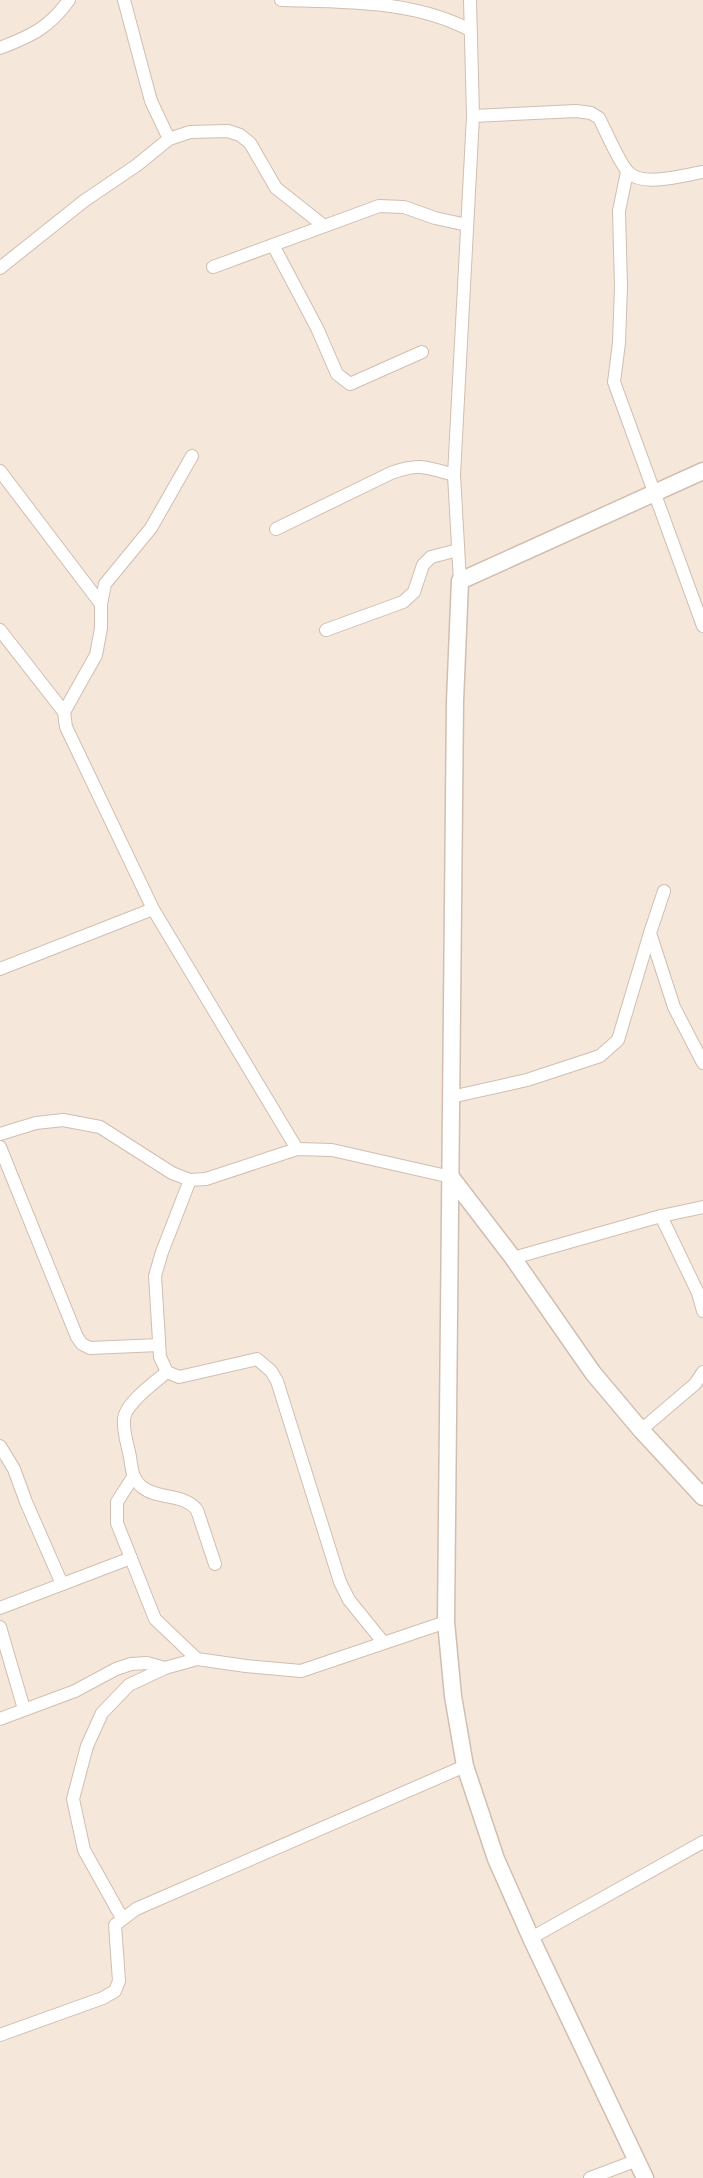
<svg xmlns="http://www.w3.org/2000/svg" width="703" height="2178" font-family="'Source Sans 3',sans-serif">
	<rect width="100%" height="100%" fill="#fdf6ec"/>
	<rect fill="#f5e8da" x="0" y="0" width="703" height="2178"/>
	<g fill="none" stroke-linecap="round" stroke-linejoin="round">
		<defs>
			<g id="minor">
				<path d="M124,0L151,101L169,139"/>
				<path d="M281,0C345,2 413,0 470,30"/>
				<path d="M0,48C31,36 49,28 69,0"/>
				<path d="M473,116L576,111L591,113L599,118C606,131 620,165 629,173C644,187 684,175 703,172"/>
				<path d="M627,172L619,211L621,286L619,343L614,382L703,626"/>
				<path d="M273,245L317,328L337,374L350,384L422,352"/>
				<path d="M213,267L379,206L404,207L435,218L467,225"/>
				<path d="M0,268L84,201L137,165L169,139L190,132L228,131L240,135L250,143L276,188L324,226"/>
				<path d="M0,471L101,604"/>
				<path d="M276,529L391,473C419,463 426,467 454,475"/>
				<path d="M460,581L454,475L473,116L470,0"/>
				<path d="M0,630L64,712L66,727L153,909L297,1149"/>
				<path d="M326,630L403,602L414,592L423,565L431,557L458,550"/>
				<path d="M64,712L96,655L101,628V604L105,584L151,528L192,456"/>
				<path d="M664,891L650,933L674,1007L703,1063"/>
				<path d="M0,969L153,909"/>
				<path d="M451,1097L527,1080L600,1056L618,1040L650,933"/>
				<path d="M0,1134L36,1123L63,1120L100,1127L172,1173L190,1180L206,1179L297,1149L332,1150L451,1177"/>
				<path d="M0,1147L77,1337L82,1344L90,1348L159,1345"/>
				<path d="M190,1180L162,1252L155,1276L160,1357L167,1372L179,1377L257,1359L271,1371L277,1381L340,1582L349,1600L383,1642"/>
				<path d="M661,1216L698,1293L703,1311"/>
				<path d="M513,1258L661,1216L703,1207"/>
				<path d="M167,1372C155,1382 124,1404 124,1420C123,1432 128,1446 130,1457C132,1469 132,1479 142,1487C158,1500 184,1493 197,1510L215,1564"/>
				<path d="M641,1430L695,1384L703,1372"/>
				<path d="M0,1446L14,1469L26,1502L62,1584"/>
				<path d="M133,1477L117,1502V1523L155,1619L197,1659"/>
				<path d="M0,1608L131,1558"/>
				<path d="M0,1627L24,1709"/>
				<path d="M0,1719L75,1691L116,1669L131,1664L147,1663L165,1668"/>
				<path d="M122,1918L84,1850L73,1799L87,1746L102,1713L129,1685L165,1668L197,1659L246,1666L301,1671L446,1622"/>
				<path d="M531,1938L703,1842"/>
				<path d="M0,2035L103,1998L115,1991L119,1981L115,1925L136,1909L465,1766"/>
				<path d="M590,2178L635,2161"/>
			</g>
			<g id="tertiary">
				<path d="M451,1177L513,1258L593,1373L641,1430L703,1497"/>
				<path d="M645,2178L531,1938L496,1859L465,1766L453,1696L446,1622L455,701L460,581L703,471"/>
			</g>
		</defs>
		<use href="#minor" stroke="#d1beb0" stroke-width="14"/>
		<use href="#tertiary" stroke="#d1beb0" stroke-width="19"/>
		<use href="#minor" stroke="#fff" stroke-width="12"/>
		<use href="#tertiary" stroke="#fff" stroke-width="16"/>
	</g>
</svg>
